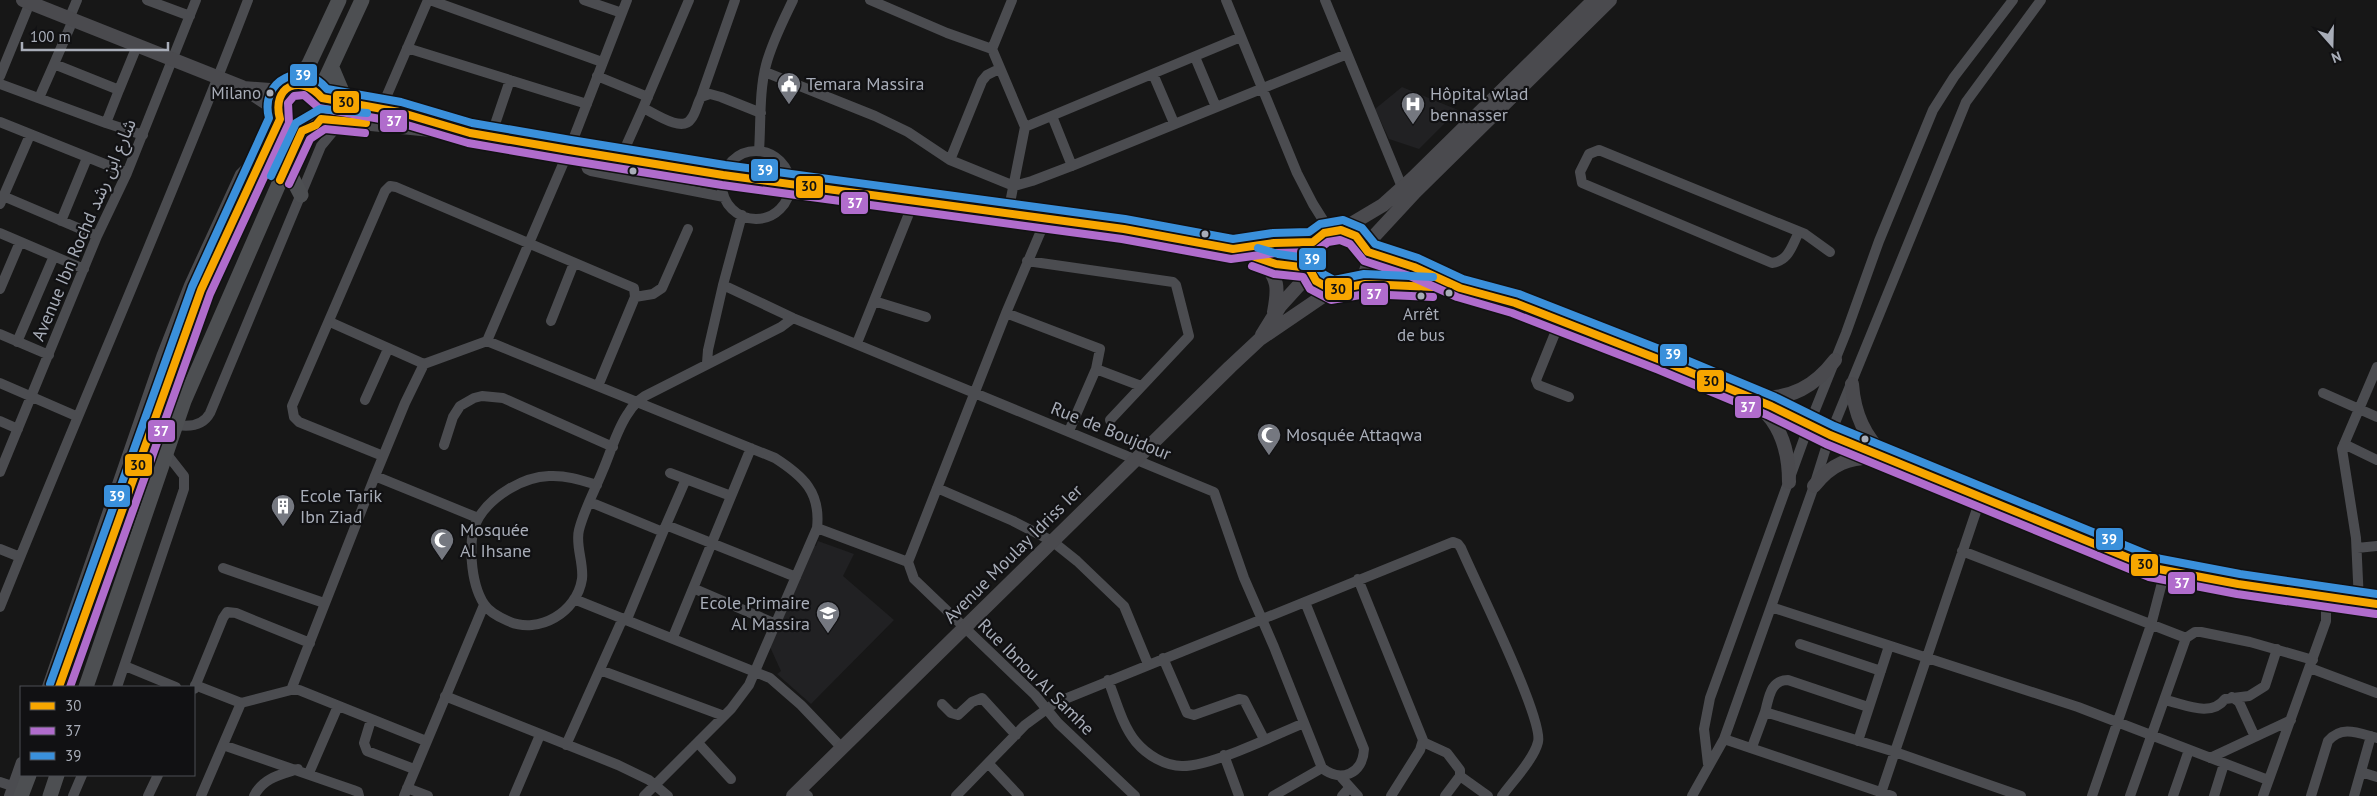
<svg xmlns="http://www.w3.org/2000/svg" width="2377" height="796" font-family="'PT Sans','Noto Sans Arabic',sans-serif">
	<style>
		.built { fill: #212123 }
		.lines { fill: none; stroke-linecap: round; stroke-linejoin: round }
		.street { stroke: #4b4c50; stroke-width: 10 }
		.secondary { stroke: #4a4a4e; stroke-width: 14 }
		.primary { stroke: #4d4f52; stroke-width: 15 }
		.bus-1-casing { stroke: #111113; stroke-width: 11 }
		.bus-2-casing { stroke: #111113; stroke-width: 11 }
		.bus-3-casing { stroke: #111113; stroke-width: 11 }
		.bus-1 { stroke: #f7a600; stroke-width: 8 }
		.bus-2 { stroke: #b06ccc; stroke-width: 8 }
		.bus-3 { stroke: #3a90db; stroke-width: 8 }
		.bus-dot { fill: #a8adb8; stroke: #111113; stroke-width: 2 }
		.labels { text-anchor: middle; stroke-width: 4.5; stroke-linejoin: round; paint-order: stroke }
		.bus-label { font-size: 17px; fill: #a8adb8; stroke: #111113; text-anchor: end }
		.poi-label { font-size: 18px; fill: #a8adb8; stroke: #111113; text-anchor: start }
		.street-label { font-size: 18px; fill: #a8adb8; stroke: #111113 }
		.line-badge { stroke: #111113; stroke-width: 2 }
		.badge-label { font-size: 14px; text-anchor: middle; font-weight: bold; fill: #fff }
		.pale-badge-label { font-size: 14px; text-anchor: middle; font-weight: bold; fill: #111 }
	</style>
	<rect width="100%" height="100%" fill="#171717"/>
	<path class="built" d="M1402,87L1458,110L1419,149L1389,139L1375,109Z
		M818,541L854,554L843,576L894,620L811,704L777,674L781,671L770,647L812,545L816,546Z"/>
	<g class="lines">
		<path class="street" d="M147,0L190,16
			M430,0L602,62
			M584,0L622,13
			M689,0L643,108C654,113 682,133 691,119C696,113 697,104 701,97L710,94L721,97L761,113
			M870,0L947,33L992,49
			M1226,0L1297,173L1313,204L1330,231
			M1325,0L1402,187
			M69,19L77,0
			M73,20L54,64L119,90L106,123L143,135
			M407,48L587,104
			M1195,57L1216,107
			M765,72L875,116L908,132L950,160L1014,186L1032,181L1074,165L1347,54
			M1153,74L1174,123
			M0,76L31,0
			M597,76L648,97
			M0,84L106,123
			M119,90L137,46
			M701,97L735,0
			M39,98L54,64
			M381,109L428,0
			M1052,116L1072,166
			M0,122L127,173
			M1025,127L1241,37
			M491,136L510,80
			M581,151L587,169L591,171L724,197
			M759,151C761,123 759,92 766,65C772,42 783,21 793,0
			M722 185a34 34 0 1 1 68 0a34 34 0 1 1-68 0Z
			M621,157L643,108
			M950,160L982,81L987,75L999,69
			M3,196L97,236
			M0,204L30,135
			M1008,213L1025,127L992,49L1012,0
			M1046,219L1006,313L908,562L914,579L1035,695L1058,723L1135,796
			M61,221L87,158
			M1799,232C1792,245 1789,261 1772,263L1582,183L1580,172L1589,154L1599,150L1805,234L1830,252
			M0,233L84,269
			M1027,261L1173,282L1176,285L1189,336L1110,420
			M723,285L793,318L1214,492L1244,578L1274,647L1322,768C1341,783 1363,774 1364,749L1305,602
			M0,289L20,242
			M635,297L653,294L662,288L688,229
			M874,301L926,317
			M1006,313L1100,349L1096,369L1069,431
			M551,321L574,263
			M1560,321L1536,380L1538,385L1569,397
			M330,322L424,364L487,341L775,458C803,476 821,492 817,528L749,685L731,709L644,796
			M0,334L49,355
			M487,341L569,150L627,0
			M17,342L54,256
			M857,343L914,201
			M707,363L708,350L723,285L742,215
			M1096,369L1141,386
			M0,383L76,416
			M2323,393L2377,417
			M365,400L388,349
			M0,421L18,429
			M177,425C190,427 203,426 210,413L321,146L335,129L349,121
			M2344,444L2377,460
			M444,445L453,417L460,406L474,398L482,396L503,398L613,447
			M383,456L299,422L294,417L292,406L385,191L390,186L396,187L634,288L635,297L598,386
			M0,472L97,236L127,173L196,0
			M670,473L731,496
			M375,476L478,518
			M597,485C581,480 566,475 549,476C523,477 493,495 479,517C466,537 471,584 484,604C489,612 501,618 508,621C539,635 577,612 582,579C584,563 575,545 579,530C584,510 595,490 603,470C611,452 617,428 629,412C633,405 639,400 645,396L781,327L793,318
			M937,488L1013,521L1052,541L1077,561L1124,606L1148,664
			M590,502L663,532L666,525L796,577
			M666,525L686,479
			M817,528L908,562
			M2357,548L2377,546
			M0,549L20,557
			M1962,551L2186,638
			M223,568L324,603
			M1358,579L1423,740L1420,750L1391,796
			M695,589L776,624
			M574,599L770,678L801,705L842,748
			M2359,602L2356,538L2342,449L2377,367
			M0,607C81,404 170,204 248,0
			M1771,607L2078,707L2268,780
			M627,619L663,532
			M673,637L751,448
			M1800,644L1881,671
			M1163,658L1187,713L1194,715L1239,699L1244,700L1264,739
			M125,666L176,687
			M2310,668L2377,693
			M600,670L724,716
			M1108,680C1116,700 1122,725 1136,742C1147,755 1165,766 1182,766C1210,767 1275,735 1304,723
			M195,685L241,703L201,796
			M47,687L162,354L189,285L240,174L249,165L259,162
			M117,687L184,489V476L166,453
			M194,689L223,618L227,612L236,613L310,643
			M291,690L375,476L405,403L424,364
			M445,696L618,765L649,780L668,796
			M2232,697L2239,702L2255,737
			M2165,700C2184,704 2211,718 2225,699L2249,696L2265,686L2277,649
			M241,703L291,690H299L426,741
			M942,704L951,713L958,715L972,702L982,698L1016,735
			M1765,712C1769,698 1770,680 1788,680L1868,707
			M371,720L364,743L367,751L414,769
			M1724,739L1892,796
			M1858,741L1889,646
			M1423,742L1447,753L1460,770V776L1445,796
			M698,743L731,779
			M223,745L353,790L358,792L359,796
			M566,745L623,618
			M1752,747L1765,712L1895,752L2021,796
			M1224,755L1239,796
			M2210,758L2291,720
			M989,764L1019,796
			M1708,764L1704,729L1710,698L1809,425L1846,333L1879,241L1933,110L1954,77L2013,0
			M2361,772L2377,777
			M309,773L338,706
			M1460,776L1488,796
			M1341,777L1358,796
			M0,782L12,786
			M407,788L428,796
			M800,789L808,796
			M9,796L21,762
			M73,796L82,775
			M148,796L158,775
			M254,796C263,778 279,775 298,769
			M404,796L484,605
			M514,796L540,735
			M956,796L1025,725L1055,703L1453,542L1458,544L1461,548C1474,579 1544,719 1538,742C1534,759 1512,782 1502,796
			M1273,796L1322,768
			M1342,796L1349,788
			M1692,796L1724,739L1814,486L1830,435L1966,102L2041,0
			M1880,796L1981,497
			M2092,796L2151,625L2165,571
			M2130,796L2186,638L2195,632H2201L2250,642L2313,660
			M2173,796L2189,750
			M2214,796L2224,764
			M2263,796L2326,621V597
			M2311,796L2328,741C2342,725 2358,733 2377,738
			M2354,796L2371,736"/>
		<path class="secondary" d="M23,0L242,87L277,110
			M243,88L283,91
			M322,98L399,112L451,127
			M321,119L491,136L723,175L1124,229L1233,249L1276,264L1309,268
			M1308 260a30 30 0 1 1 60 0a30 30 0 1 1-60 0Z
			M1341,230L1383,205L1413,178L1594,0
			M1365,246L1415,192L1610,0
			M1235,249L1274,243L1313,242
			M1368,252L1414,267L1455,285
			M1262,259C1278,280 1279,286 1274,312
			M1356,285L1460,288L1515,303L1663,361L1771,406L1830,435L2153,568L2238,584L2377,604
			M1262,335L1280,306L1310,273
			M1852,384C1854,412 1863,436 1885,455
			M1757,397C1791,400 1815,386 1835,360
			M1755,403C1781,422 1789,452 1789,482
			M1814,486C1831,464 1850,456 1878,458
			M793,796L1230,367L1260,339L1332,290"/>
		<path class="primary" d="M332,68L346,101
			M276 108a24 24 0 1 1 48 0a24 24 0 1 1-48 0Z
			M295,85L309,64L339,0
			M319,93L362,0
			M286,166L301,195
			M59,687L201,290L280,119
			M86,687L184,401L302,131
			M21,796L29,775
			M50,796L57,775"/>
		<g class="bus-1-casing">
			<path id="bus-1" d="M280,180L302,131L316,125L321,119L366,123
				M1255,257L1276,264L1309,268L1316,281L1332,290L1365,284L1433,287
				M59,687L201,290L280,119C271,86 301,73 322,98L399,112L470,133L569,150L723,175L1124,229L1233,249L1274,243L1313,242L1324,233L1341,230L1356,236L1368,252L1414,267L1460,288L1515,303L1663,361L1771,406L1830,435L2153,568L2238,584L2377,604"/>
		</g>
		<g class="bus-2-casing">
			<path id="bus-2" d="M289,184L310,139L325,129L365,133
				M1252,266L1274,274L1303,277L1310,289L1331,300L1366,294L1433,297
				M70,687L210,294L289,123L288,103L294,96L304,95L319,108L397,122L468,143L567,160L722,185L1122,239L1231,259L1275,253L1315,252L1328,242L1340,240L1350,244L1364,261L1410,276L1457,297L1512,313L1659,370L1767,415L1826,444L2149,577L2237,594L2376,614"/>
		</g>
		<g class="bus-3-casing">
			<path id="bus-3" d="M271,176L296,123L320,109L367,113
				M1258,248L1278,254L1313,259L1323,274L1334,280L1364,274L1433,277
				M50,684L192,287L269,118C259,80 303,59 327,89L401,102L472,123L571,140L725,165L1125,219L1233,239L1273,233L1309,232L1320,224L1343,220L1362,228L1375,244L1418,258L1463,279L1519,294L1667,352L1775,397L1834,426L2156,558L2240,574L2377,594"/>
		</g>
		<use href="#bus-1" class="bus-1"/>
		<use href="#bus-2" class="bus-2"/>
		<use href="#bus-3" class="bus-3"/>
	</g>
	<defs>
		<g id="civic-pin" transform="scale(1.25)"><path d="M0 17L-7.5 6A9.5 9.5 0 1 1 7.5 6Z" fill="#757880" stroke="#111113"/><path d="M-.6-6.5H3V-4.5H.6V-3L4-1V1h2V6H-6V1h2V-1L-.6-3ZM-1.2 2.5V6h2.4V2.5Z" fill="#fff"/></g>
		<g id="hospital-pin" transform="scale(1.25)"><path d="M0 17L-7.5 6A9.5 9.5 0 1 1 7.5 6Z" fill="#757880" stroke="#111113"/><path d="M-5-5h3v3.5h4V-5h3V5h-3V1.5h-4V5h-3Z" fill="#fff"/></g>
		<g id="mosque-pin" transform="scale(1.25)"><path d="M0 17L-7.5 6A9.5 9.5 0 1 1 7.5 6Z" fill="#757880" stroke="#111113"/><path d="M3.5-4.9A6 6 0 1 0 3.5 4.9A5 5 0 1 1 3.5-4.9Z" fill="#fff"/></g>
		<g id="building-pin" transform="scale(1.25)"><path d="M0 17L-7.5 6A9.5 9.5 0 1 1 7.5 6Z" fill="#757880" stroke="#111113"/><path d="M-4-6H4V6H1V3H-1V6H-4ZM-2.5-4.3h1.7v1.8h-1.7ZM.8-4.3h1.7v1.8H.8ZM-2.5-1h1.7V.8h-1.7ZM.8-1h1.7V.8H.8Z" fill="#fff"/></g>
		<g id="school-pin" transform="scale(1.25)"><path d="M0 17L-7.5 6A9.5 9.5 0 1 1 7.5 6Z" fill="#757880" stroke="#111113"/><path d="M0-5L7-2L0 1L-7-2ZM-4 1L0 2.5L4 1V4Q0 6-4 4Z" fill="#fff"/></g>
	</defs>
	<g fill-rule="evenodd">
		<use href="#civic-pin" x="789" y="84"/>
		<use href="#hospital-pin" x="1413" y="104"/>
		<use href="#mosque-pin" x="1269" y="435"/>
		<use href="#building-pin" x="283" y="506"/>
		<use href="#mosque-pin" x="442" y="540"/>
		<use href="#school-pin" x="828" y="613"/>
	</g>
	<g class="bus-dot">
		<circle cx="270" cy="93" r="4.5"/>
		<circle cx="633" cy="171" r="4.5"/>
		<circle cx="1205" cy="234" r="4.5"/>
		<circle cx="1449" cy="293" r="4.5"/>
		<circle cx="1421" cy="296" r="4.5"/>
		<circle cx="1865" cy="439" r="4.5"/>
	</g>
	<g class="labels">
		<g class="bus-label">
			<text x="261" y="99">Milano</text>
			<text x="1421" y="320" text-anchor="middle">Arrêt<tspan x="1421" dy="21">de bus</tspan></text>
		</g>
		<g class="poi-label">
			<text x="806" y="90">Temara Massira</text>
			<text x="1430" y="100">Hôpital wlad<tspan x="1430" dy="21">bennasser</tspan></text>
			<text x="1286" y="441">Mosquée Attaqwa</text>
			<text x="300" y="502">Ecole Tarik<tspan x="300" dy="21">Ibn Ziad</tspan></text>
			<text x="460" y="536">Mosquée<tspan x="460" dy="21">Al Ihsane</tspan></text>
			<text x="810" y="609" text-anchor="end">Ecole Primaire<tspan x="810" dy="21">Al Massira</tspan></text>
		</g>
		<g class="street-label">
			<text transform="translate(84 230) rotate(-67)" y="6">Avenue Ibn Rochd شارع ابن رشد</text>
			<text transform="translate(1111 431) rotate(22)" y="6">Rue de Boujdour</text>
			<text transform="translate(1013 554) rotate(-45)" y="6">Avenue Moulay Idriss Ier</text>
			<text transform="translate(1036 677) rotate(45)" y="6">Rue Ibnou Al Samhe</text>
		</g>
	</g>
	<g class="line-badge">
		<rect x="289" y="63" width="29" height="24" rx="5" fill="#3a90db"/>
		<rect x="332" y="90" width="28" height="24" rx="5" fill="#f7a600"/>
		<rect x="379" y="109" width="29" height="24" rx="5" fill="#b06ccc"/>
		<rect x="750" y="158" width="29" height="24" rx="5" fill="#3a90db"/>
		<rect x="795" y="175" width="29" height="24" rx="5" fill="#f7a600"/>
		<rect x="840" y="191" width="29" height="24" rx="5" fill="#b06ccc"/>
		<rect x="1298" y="247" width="29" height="24" rx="5" fill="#3a90db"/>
		<rect x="1324" y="277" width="29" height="24" rx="5" fill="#f7a600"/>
		<rect x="1360" y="282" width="29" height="24" rx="5" fill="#b06ccc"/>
		<rect x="1659" y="343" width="29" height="24" rx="5" fill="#3a90db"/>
		<rect x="1696" y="369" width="29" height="24" rx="5" fill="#f7a600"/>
		<rect x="1734" y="395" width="28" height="24" rx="5" fill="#b06ccc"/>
		<rect x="147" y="419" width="29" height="24" rx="5" fill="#b06ccc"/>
		<rect x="124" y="453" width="29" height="24" rx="5" fill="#f7a600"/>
		<rect x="103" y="484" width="28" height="24" rx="5" fill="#3a90db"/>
		<rect x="2095" y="527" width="29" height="24" rx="5" fill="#3a90db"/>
		<rect x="2130" y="553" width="29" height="24" rx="5" fill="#f7a600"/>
		<rect x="2167" y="571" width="29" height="24" rx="5" fill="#b06ccc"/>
	</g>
	<g class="badge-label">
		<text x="303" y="80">39</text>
		<text x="394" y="126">37</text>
		<text x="765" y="175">39</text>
		<text x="855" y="208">37</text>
		<text x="1312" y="264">39</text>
		<text x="1374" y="299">37</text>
		<text x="1673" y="359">39</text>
		<text x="1748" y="412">37</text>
		<text x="161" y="436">37</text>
		<text x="117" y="501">39</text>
		<text x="2109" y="544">39</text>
		<text x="2182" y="588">37</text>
	</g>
	<g class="pale-badge-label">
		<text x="346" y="107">30</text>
		<text x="809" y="191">30</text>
		<text x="1338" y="294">30</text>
		<text x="1711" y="386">30</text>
		<text x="138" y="470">30</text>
		<text x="2145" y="569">30</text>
	</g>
	<rect x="20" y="686" width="175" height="90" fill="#111113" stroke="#4d4f55"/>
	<rect x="30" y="702" width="25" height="8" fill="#f7a600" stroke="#4d4f55"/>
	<text x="65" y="711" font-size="15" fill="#a8adb8">30</text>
	<rect x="30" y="727" width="25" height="8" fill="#b06ccc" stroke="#4d4f55"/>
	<text x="65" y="736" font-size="15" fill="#a8adb8">37</text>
	<rect x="30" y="752" width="25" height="8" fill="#3a90db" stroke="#4d4f55"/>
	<text x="65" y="761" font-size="15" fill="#a8adb8">39</text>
	<g transform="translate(2332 45) rotate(160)" stroke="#111113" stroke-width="4" paint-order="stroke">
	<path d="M0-4L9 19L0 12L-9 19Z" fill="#a8adb8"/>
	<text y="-8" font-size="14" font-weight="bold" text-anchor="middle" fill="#a8adb8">N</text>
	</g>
	<path d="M22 42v8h146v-8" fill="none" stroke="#a8adb8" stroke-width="2.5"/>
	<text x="30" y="42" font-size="15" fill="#a8adb8" stroke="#111113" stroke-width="4" paint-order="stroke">100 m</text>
</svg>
